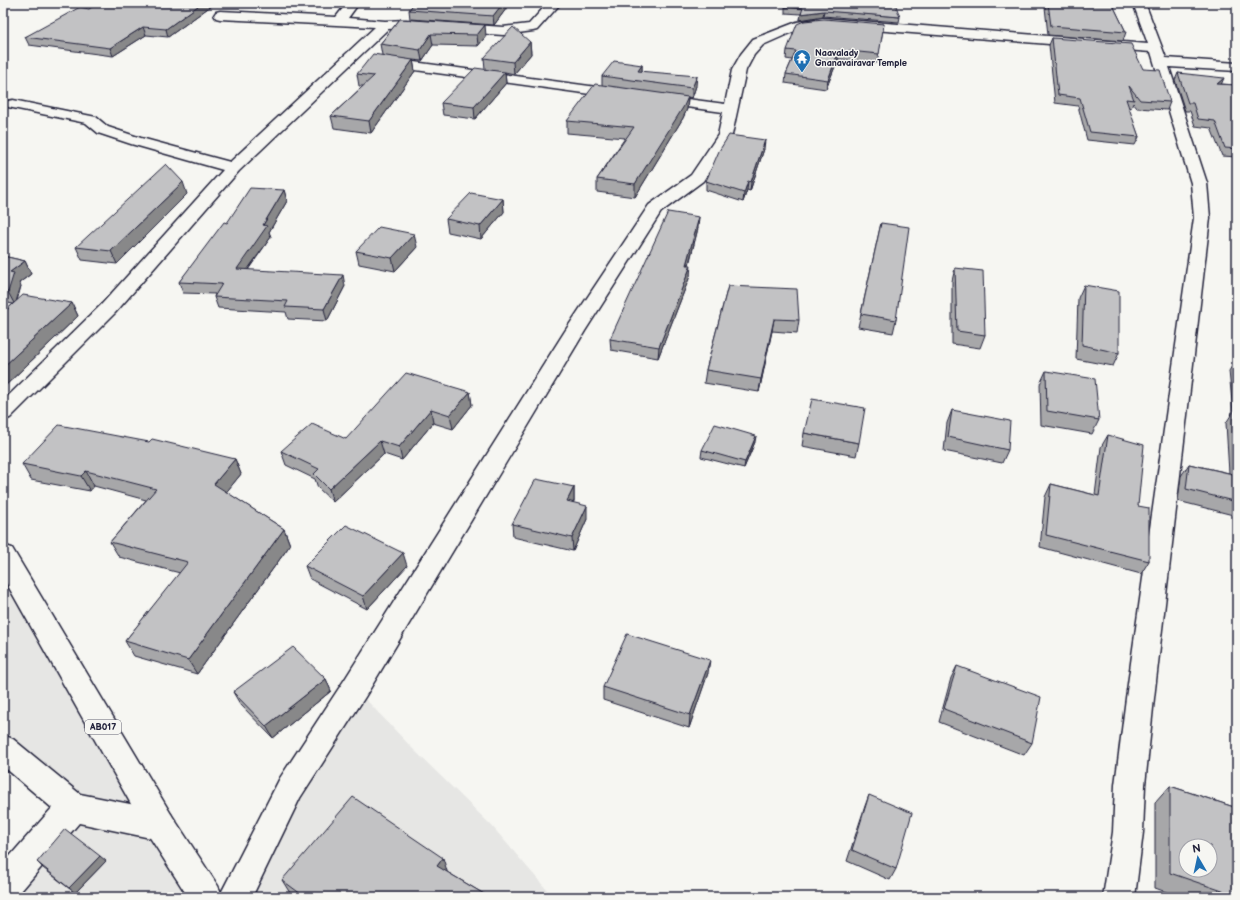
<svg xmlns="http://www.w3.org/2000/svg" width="1240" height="900" font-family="'Balsamiq Sans',sans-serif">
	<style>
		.built { fill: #e6e6e4 }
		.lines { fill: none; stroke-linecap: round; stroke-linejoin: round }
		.minor-casing { stroke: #22223b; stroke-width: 3 }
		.primary-casing { stroke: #22223b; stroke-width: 3 }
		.minor { fill: #f6f6f2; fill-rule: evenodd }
		.primary { fill: #f6f6f2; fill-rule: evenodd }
		.wall { fill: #a7a7a9; stroke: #22223b }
		.shaded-wall { fill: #888889; stroke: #22223b }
		.building { fill: #c2c2c4; stroke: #22223b; fill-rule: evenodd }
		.labels { text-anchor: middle; stroke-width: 3; stroke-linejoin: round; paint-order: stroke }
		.far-poi-label { font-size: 9px; font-weight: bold; fill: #22223b; stroke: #f6f6f2; text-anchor: start }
		.shield { fill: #f6f6f2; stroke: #626272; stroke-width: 1 }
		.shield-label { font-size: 9px; font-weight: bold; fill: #22223b }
	</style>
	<rect width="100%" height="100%" fill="#f6f6f2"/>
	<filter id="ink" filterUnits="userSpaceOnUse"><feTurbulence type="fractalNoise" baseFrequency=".025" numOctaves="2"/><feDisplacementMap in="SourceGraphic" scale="8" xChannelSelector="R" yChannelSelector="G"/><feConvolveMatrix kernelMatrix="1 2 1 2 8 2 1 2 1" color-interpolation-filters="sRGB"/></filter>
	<g filter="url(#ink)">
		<path class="built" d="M3,555L207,897H31L13,878L73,807L3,748Z
			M355,688L413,749L491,825L553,897H235Z"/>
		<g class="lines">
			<g class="minor-casing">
				<path id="minor" d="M347,3H359L348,18L385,21L406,20L503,27L529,24L548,3H561L537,30L533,31L503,35L406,28L388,29L239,171L115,313L10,418L3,420V401L101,305L223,170L131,144L98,133L86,123L8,107L6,104L8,101L13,100L96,117L108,127L141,138L230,162L375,27L220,19L216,18L214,15L216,12L220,11L336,17Z
					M1133,3H1145L1166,58L1237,63V71L1169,67L1207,183L1210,218L1154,698L1145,785L1143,832L1135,897H1103L1113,832L1115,785L1126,698L1194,218L1191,183L1154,62L1151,52L823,26L803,28L790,33L763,45L754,55L746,70L732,135L703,181L661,212L585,331L365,697L300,798L252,897H219L280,778L345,679L565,331L649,205L691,175L718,135L723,112L657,103L652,102L650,99L652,96L657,95L725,104L732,70L741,54L753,39L797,22L823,18L1148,44Z
					M384,58L619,90L624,91L626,94L624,97L619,98L379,65L377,62L379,59Z
					M3,735L13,739L80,794L160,810L171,814L175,825L171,836L160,840L79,823L16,897H3V864L52,808L3,766Z"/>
			</g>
			<g class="primary-casing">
				<path id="primary" d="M3,545L12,548L171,814L218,886L223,897H188L149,836L3,577Z"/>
			</g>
			<use href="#minor" class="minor"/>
			<use href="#primary" class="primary"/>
		</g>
		<path class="wall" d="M98,3H215L168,37L146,35L113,56L29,45L25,37L89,9Z
			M414,3H505L506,9L494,25L410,19L409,10Z
			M1046,3H1112L1126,32L1123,41L1048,35L1045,7Z
			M785,7L900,17L899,22L823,16L800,20L801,14L785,13Z
			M400,19L486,36L478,46L433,45L422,61L413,60L415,71L371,133L334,128L331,116L363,86H359L357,74L382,55L380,44Z
			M884,24L877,63L838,59L826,89L785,83L786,74L792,60L786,59L787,50Z
			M1052,38L1143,69L1170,102L1167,110L1137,108L1133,103L1131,108L1128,107L1139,137L1135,145L1087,140L1078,106L1055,103L1049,45Z
			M530,42L531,54L514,74L505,72L506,83L475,119L443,115L441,103L485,69L484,58Z
			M642,65V71L696,86L692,98L688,97L687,109L683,118L635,197L597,192V179L625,138L567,133V121L602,85V76Z
			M1178,73L1221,84L1237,85V157L1222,156L1211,128L1195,126L1190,111H1185L1175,80Z
			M764,149L750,191L747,190L743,202L706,190V181Z
			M284,190L287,201L269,232L271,237L248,270L345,286L327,321L288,319L286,312L218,308L214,297L215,294L183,293L179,282L227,223Z
			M187,194L117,264L82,260L76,247Z
			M503,199L504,212L481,239L448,232L446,219Z
			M881,223L896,320L893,333L858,327Z
			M698,228L689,265L690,276L658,358L611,350L610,339Z
			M417,247L395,271L359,264L356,251Z
			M3,256L25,261L31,274L19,283L21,286L17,301L72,303L78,316L3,388V313L13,304L3,302Z
			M955,268L985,335L980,348L952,344V281Z
			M1084,285L1119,353L1113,366L1076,359L1078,298Z
			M728,286L799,320L797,333L772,331L759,392L704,383L706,370Z
			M1236,359H1237V516L1178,501L1181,476L1189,464L1229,473L1226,423L1233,412L1229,371Z
			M1046,371L1099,420L1092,434L1041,425L1040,384Z
			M470,392L472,405L453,429L433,423L402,460L384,454L333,502L318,488L315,479L286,465L281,451L346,439Z
			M952,410L1008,450L1002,463L944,451L947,423Z
			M804,433L859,443L856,456L802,446Z
			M1108,435L1138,506L1149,561L1141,574L1040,547L1045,497L1051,484L1095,495L1101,447Z
			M755,442L744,468L701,457L702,450Z
			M235,459L241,474L226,492L284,529L290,545L197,674L134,656L125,641L180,573L119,557L110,542L146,500L94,486L90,491L31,480L22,464Z
			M574,487V501L573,503L587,519L573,551L513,537L512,524Z
			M305,566H407L367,609L310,579Z
			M1237,634V640L1235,637Z
			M957,666L1032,743L1024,755L939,722L951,678Z
			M708,673L689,728L603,700V687Z
			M326,679L331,691L273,738L240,704L233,692Z
			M1170,786L1237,808V897H1180L1155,888V803Z
			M869,795L896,869L890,880L847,861L865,806Z
			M106,861L75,893L43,868L37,862Z
			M447,871V872L489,897H296L290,893L282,880Z"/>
		<path class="shaded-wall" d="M202,3H215L168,37L166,29Z
			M503,3H505L506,9L494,25L493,16Z
			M824,11L823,16L800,20L801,14Z
			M485,25L486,36L478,46L477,35Z
			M143,27L146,35L113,56L110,48Z
			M431,34L433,45L422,61L420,50Z
			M530,42L531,54L514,74L513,62Z
			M839,50L838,59L826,89L828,80Z
			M413,60L415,71L371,133L369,121Z
			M642,65V74L638,71Z
			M505,72L506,83L475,119L474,107Z
			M697,76L696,86L692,98V88Z
			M1224,78L1221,85L1217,84Z
			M688,97L687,109L683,118L635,197V184Z
			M765,140L764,149L750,191L751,182Z
			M748,181L747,190L743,202L744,193Z
			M183,182L187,194L117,264L111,251Z
			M284,190L287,201L269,232L271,237L240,280L237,269Z
			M503,199L504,212L481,239L480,226Z
			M699,217L698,228L686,275V265Z
			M414,234L417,247L395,271L392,258Z
			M25,261L31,274L19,283L21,286L15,305L8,292L10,272Z
			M691,265L690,276L658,358L659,347Z
			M343,275L345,286L327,321L324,309Z
			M72,303L78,316L3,388V367Z
			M774,319L772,331L759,392L761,379Z
			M470,392L472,405L453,429L450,415Z
			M431,409L433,423L402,460L399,447Z
			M756,436L755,442L744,468L745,462Z
			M380,441L384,454L333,502L329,489Z
			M235,459L241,474L220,500L214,484Z
			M86,471L94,486L90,491L81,476Z
			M574,487V501L567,515V501Z
			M587,506V519L573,551L572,538Z
			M284,529L290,545L197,674L188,660Z
			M403,553L407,566L367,609L363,596Z
			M710,660L708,673L689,728L690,715Z
			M326,679L331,691L273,738L266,726Z
			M100,856L106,861L75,893L69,888Z
			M443,858L447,871L441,879L437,866Z"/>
		<path class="building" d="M98,3H202L166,29L143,27L110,48L25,37L80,7L89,9Z
			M414,3H503L493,16L409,10Z
			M787,3H895L900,17L824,11L801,14L803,8L785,7Z
			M1048,3H1112L1126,32L1051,26Z
			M400,19L485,25L477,35L431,34L420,50L380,44Z
			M824,19L884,24L879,54L839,50L828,80L786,74L796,51L787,50L797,24L804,21Z
			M513,27L530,42L513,62L484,58Z
			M1052,38L1131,44L1143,69L1160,70L1170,102L1140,100L1129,86L1134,100L1126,99L1139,137L1090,132L1080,98L1058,95Z
			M373,54L413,60L369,121L331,116L374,76L357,74Z
			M614,61L642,65L638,71L697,76L692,88L602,76Z
			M475,68L505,72L474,107L441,103Z
			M1178,73L1224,78L1217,84L1237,85V149L1225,148L1215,121L1198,119L1193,103H1188Z
			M595,84L688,97L684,106L635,184L597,179L634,127L567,121Z
			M729,135L765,140L751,182L748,181L744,193L706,181L719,151Z
			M166,164L183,182L111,251L76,247Z
			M250,188L284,190L263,225L267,226L237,269L343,275L324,309L285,307L288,301L214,297L222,284L179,282L224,222L227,223Z
			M471,193L503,199L480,226L446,219Z
			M668,212L699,217L686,265H691L659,347L610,339Z
			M881,223L909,227L896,320L861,314Z
			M379,227L414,234L392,258L356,251Z
			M3,256L25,261L10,272L14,273L8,292L3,290Z
			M955,268L983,271L985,335L957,331Z
			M1084,285L1119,291V353L1082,345Z
			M728,286L797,289L799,320L774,319L761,379L706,370Z
			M23,295L72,303L3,367V313Z
			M1046,371L1095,379L1099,420L1047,411Z
			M406,373L470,392L450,415L431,409L399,447L380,441L329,489L314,474L319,469L281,451L312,424L346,439Z
			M812,399L865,408L859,443L804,433Z
			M952,410L1010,421L1008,450L948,437Z
			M1234,411L1237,412V468Z
			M715,424L756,436L745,462L702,450Z
			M59,425L149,442L152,439L235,459L214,484L284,529L188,660L125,641L188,562L110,542L156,489L86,471L81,476L22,464Z
			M1108,435L1144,445L1138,506L1149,508V561L1046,535L1051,484L1099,496Z
			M1189,464L1237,475V502L1186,489Z
			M536,479L574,487L567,501L587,506L572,538L512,524Z
			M346,525L403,553L363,596L305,566Z
			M627,634L710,660L690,715L603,687Z
			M293,647L326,679L266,726L233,692Z
			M957,666L1041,697L1032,743L944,709Z
			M1170,786L1237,808V896L1170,873ZM1186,846H1210V870H1186Z
			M869,795L912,813L896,869L852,850Z
			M353,797L443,858L437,866L489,897H305L282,880Z
			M65,829L100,856L69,888L37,862Z
			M865,894L871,897H864Z"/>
	</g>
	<defs>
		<g id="temple-pin" transform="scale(0.9)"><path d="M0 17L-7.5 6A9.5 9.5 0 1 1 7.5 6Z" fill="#1f6fb2" stroke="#f6f6f2"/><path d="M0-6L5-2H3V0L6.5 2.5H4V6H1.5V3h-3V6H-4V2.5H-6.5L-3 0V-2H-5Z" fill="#fff"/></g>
	</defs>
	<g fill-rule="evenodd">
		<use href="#temple-pin" x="802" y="58"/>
	</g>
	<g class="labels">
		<g class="far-poi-label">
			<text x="815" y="56">Naavalady<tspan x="815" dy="10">Gnanavairavar Temple</tspan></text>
		</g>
		<rect class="shield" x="85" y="720" width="36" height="14" rx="3"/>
		<g class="shield-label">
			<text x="103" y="730">AB017</text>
		</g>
	</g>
	<rect width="1240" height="900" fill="none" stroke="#f6f6f2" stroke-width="16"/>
	<rect x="8" y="8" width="1224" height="884" fill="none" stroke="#22223b" stroke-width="1.5" filter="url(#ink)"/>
	<g transform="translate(1198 858) rotate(351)"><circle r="19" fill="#f6f6f2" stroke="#a1a1a9"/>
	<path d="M0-3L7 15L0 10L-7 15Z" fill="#1f6fb2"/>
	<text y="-6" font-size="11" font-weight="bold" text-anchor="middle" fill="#22223b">N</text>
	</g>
</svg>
